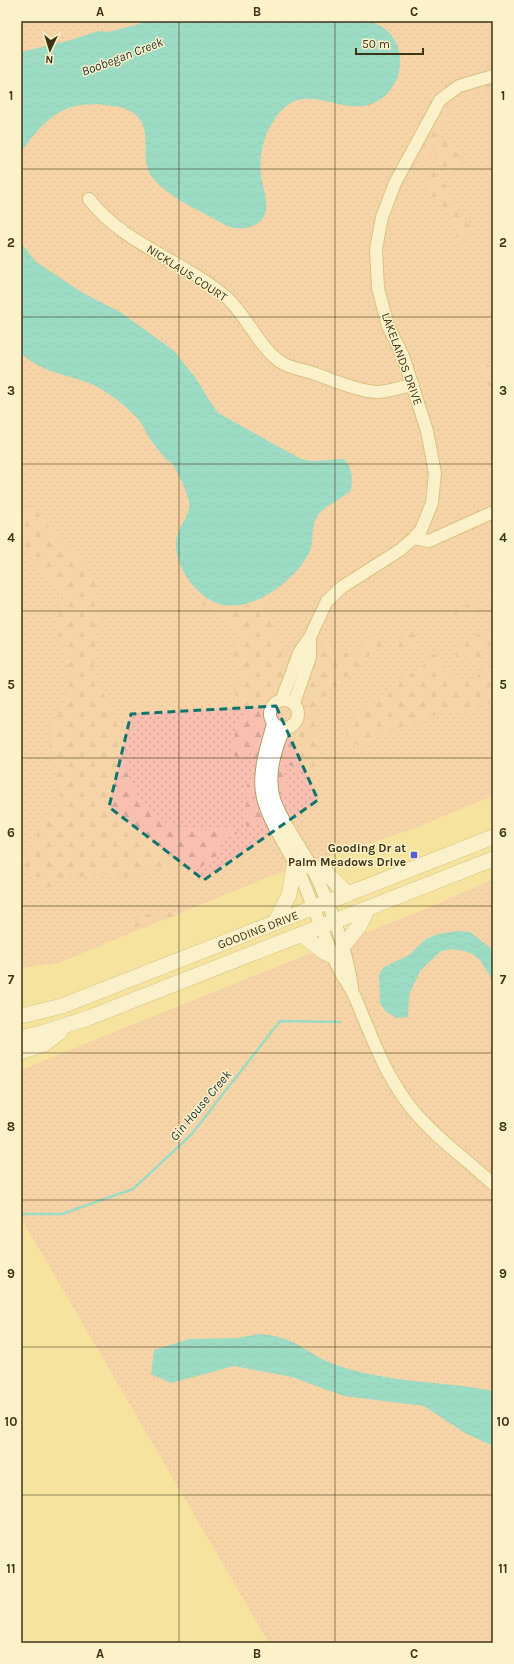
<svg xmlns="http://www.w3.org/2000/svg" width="514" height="1664" font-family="Karla,sans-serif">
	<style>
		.grass { fill: url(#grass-dots) }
		.forest { fill: url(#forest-firs) }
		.water { fill: url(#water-waves) }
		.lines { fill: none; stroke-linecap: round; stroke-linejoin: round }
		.stream { stroke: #30d0f1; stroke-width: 2.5 }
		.minor-casing { stroke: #af9e5a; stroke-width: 14 }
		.major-casing { stroke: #af9e5a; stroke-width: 16 }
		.minor { stroke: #fff; stroke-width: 12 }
		.major { stroke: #fff; stroke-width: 15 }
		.marked { fill: none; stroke: #0f766e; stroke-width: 3; stroke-dasharray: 8 5; stroke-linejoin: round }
		.grid { fill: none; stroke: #3b3418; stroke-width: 1; stroke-opacity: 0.55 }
		.poi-dot { fill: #5960d7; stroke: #fcf2c9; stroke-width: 1.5 }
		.labels { text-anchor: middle; stroke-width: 3; stroke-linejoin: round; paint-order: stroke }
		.street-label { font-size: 12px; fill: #3b3418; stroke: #fcf2c9 }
		.poi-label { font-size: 12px; font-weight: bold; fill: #3b3418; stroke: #fcf2c9; text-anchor: end }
		.water-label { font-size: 13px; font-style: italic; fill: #1b333a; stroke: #fcf2c9 }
		.neatline { fill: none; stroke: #3b3418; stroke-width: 1.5 }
		.grid-label { font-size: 13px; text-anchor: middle; font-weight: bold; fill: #3b3418 }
	</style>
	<defs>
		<pattern id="grass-dots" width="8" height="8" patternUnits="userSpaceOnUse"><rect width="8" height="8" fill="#f9c0b1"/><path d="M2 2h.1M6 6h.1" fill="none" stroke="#d6a698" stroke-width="1.8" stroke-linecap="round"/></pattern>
		<pattern id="forest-firs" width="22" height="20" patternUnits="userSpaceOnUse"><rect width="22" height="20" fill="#f9c0b1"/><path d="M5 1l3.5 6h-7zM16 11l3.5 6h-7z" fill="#d6a698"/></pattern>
		<pattern id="water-waves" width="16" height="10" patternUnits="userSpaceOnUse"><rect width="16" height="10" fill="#30d0f1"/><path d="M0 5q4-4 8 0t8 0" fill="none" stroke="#2cb3ce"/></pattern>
	</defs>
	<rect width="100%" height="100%" fill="#f6e49e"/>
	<path class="grass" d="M21,21H493V796L410,830L273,875L58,963L21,968Z
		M493,879V1643H269L21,1218V1070L255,975L428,908Z"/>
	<path class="forest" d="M493,84V88C485,91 474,93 466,98C444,113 436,139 426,163L420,159L414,161C422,145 443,105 457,95C468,88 480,86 493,84Z
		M440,142C451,141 460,153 460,164L455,173L450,174L441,167L435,153Z
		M429,167L442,180L447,187L452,203L469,225L471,231L470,237L461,248C457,242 457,232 454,225C444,199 419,203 429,167Z
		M476,359L493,367V396Z
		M31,504L52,530L78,555L93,577L97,591L99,619L93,668L97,680L121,729L123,752L127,770L137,796L146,810L169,825L179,828L205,830L227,828L242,832C227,836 221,840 218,855L198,869L188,868L168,871L153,869L127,878L104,873L80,877H58L55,881L57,888L53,889L42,886L33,878L30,870L21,863V859L34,841L42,822L55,809L60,798L59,783L50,753L51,737L53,722L68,693L70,683L68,661L56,631V623L63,597L59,589L45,577L26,551V545L21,534V513Z
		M493,589V595C473,600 480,609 470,619L453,614Z
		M199,595C227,615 240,609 269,597C261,616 271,621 278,637C280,644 283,652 284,659C286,670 281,682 278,693C264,702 261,711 265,728L259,794L245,798L247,784L255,776V752L252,749C246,751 242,756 236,757L233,755C232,750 235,731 237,726C239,721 243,717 245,712L235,693L241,674L234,658V650L241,634L211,609L202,605Z
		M414,630L418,639L413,649H404L393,645Z
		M484,631H489L493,633V643L491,646L487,645L482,648L480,661L466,658L457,660C452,641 473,639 484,631Z
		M377,635L382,639L383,644C379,650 376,650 371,654C360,662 345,688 330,687L320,703L317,714L319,756L316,766L311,774H303L288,764L284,767L287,793L278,794L277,761L287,734L295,731L301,725L303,716L307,711L309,705L306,693L307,686L315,670L316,658L321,651L322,643L350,654Z
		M430,653L439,657C444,670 459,684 474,680L482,671L493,664V703L481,705L467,714L442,712L429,716L418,723L383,733L364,747L349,742L346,732L350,724L365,708L393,689L399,680L419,670L427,661Z
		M260,800L267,821L247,827C243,819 248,811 246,802Z
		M195,901L198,902C191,909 177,916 167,919C154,922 144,920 132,930C131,910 157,915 168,913C178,911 186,906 195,901Z"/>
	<path class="water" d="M143,21H368C408,30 411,83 376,102C346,118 310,83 284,108C267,124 258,151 261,175C262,186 270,205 264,216C257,229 241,230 229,227C205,213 175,201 156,182C137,162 152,141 141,121C135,111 123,107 112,106C66,98 46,117 21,152V52L71,40L98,31L108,32L139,24Z
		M21,243L36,262L83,293L120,312L173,350L195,377L211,403L218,413L301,459L312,461L344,459C352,467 353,478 351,490C342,499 326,505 318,515C310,527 315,541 309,553C293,584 241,622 207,598C191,587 178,568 176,548C174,533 185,523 189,509C192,501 178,472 173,465C171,462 168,461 166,459C161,454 157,448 152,442C147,435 144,426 138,419C126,406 106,390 89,383C66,374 40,372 21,353Z
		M457,931L470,932L493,950V981L480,960L474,955L465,951L452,949L441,951L420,971L416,980L409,995L408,1017L397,1018L392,1015L385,1011L380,1003L379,974L384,967L409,955L426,939L438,934Z
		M259,1334C287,1336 297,1344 320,1358C332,1364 347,1369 360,1372C404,1383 449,1382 493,1391V1446L465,1433L424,1406L344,1396L292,1377L234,1366L171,1383L151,1374L154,1350L189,1339L237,1338Z"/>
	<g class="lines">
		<path class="stream" d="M21,1214H62L133,1189L191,1135L280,1021L340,1022"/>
		<g class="minor-casing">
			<path id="minor" d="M89,199C124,245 183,260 226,297C246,314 262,353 284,364C292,368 303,370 313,373C330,379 360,392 377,392C388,392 401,387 413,385
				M414,538L429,541L491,513
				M282,699L299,653L310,637L327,601L342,587L400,550L414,538L421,530L432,503L435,473L427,431L403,356L388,326L378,288L376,249L382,217L395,183L440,100L459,86L493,76
				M270 714a14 14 0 1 1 28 0a14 14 0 1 1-28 0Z
				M294,703L310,657V637
				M273,724C267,746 257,774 263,798C270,825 289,849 300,874C313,905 324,938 339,969C343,978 350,986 354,995C370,1032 382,1068 406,1101C429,1133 464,1157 493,1184
				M284,728C275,750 267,775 274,799C282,823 299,844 311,866C329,901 346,947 352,987"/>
		</g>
		<g class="major-casing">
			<path id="major" d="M311,867L324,871L348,894
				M275,923L289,895L295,862
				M302,935L324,952L333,956
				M343,946L359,926L368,909
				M21,1016L62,1006L493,837
				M21,1038L48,1031L88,1018L493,859
				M21,1052L44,1044L60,1032"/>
		</g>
		<use href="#minor" class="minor"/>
		<use href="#major" class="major"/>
	</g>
	<path d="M0 0H514V1664H0ZM276,706L318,800L204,880L109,807L131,714Z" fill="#f6e49e" fill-opacity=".55" fill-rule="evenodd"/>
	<path class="marked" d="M276,706L318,800L204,880L109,807L131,714Z"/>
	<path class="grid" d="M179,21V1643M335,21V1643M21,169H493M21,317H493M21,464H493M21,611H493M21,758H493M21,906H493M21,1053H493M21,1200H493M21,1347H493M21,1495H493"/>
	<rect class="poi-dot" x="410" y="851" width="8" height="8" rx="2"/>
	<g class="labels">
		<g class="street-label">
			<text transform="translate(187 273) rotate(33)" y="4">NICKLAUS COURT</text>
			<text transform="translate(402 359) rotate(70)" y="4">LAKELANDS DRIVE</text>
			<text transform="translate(258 930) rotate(-21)" y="4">GOODING DRIVE</text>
		</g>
		<g class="poi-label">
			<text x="406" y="852">Gooding Dr at<tspan x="406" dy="14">Palm Meadows Drive</tspan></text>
		</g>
		<g class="water-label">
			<text transform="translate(122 56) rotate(-21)" y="5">Boobegan Creek</text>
			<text transform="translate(200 1105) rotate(-50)" y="5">Gin House Creek</text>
		</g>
	</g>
	<rect width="514" height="1664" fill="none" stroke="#fcf2c9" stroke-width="44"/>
	<g transform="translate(50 50) rotate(184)" stroke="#fcf2c9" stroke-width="3" paint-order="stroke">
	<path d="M0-3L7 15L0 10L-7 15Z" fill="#3b3418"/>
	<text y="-6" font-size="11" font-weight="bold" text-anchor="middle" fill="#3b3418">N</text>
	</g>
	<path d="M356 48v6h67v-6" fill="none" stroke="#3b3418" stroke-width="2"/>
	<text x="362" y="48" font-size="12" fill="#3b3418" stroke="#fcf2c9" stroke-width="3" paint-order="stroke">50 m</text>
	<rect x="22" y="22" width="470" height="1620" class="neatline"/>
	<g class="grid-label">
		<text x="100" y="16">A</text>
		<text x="257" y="16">B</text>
		<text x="414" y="16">C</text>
		<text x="11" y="100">1</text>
		<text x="503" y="100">1</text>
		<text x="11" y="247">2</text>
		<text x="503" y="247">2</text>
		<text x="11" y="395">3</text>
		<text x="503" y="395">3</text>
		<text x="11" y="542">4</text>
		<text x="503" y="542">4</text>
		<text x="11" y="689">5</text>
		<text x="503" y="689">5</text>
		<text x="11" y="837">6</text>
		<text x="503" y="837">6</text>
		<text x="11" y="984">7</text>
		<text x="503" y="984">7</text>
		<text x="11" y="1131">8</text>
		<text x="503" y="1131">8</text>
		<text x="11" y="1278">9</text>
		<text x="503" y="1278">9</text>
		<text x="11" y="1426">10</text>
		<text x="503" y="1426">10</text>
		<text x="11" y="1573">11</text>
		<text x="503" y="1573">11</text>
		<text x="100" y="1658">A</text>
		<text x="257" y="1658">B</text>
		<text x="414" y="1658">C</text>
	</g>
</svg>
